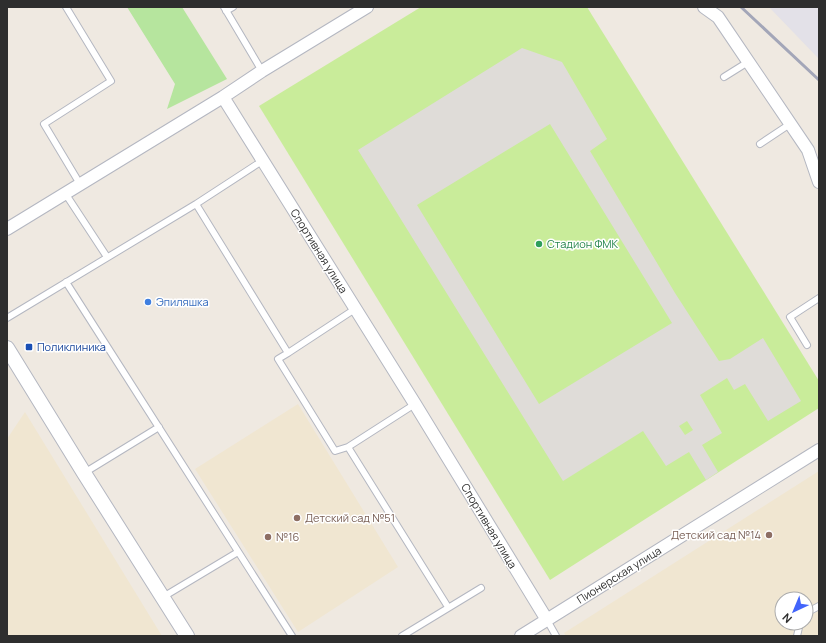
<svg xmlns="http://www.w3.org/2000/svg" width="826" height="643" font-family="Manrope,sans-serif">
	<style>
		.industrial { fill: #e3e1e8 }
		.education { fill: #f0e6d1; fill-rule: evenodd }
		.green { fill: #b6e59e }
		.pitch { fill: #c9ec9a }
		.plaza { fill: #dfdcd8; fill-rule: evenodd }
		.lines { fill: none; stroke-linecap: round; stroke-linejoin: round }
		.service-casing { stroke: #b4b7c1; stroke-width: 8 }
		.minor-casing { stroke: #b4b7c1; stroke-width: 14 }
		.tertiary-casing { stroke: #b4b7c1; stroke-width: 16 }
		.service { stroke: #fff; stroke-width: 6 }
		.minor { stroke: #fff; stroke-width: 12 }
		.tertiary { stroke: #fff; stroke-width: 14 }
		.rail { stroke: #a3a6b8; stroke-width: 3 }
		.leisure-dot { fill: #2e9e5b; stroke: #fff; stroke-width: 1.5 }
		.shop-dot { fill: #3f7fe0; stroke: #fff; stroke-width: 1.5 }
		.transit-dot { fill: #1a4fb4; stroke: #fff; stroke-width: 1.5 }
		.education-dot { fill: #8d6e63; stroke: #fff; stroke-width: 1.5 }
		.labels { text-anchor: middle; stroke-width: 3; stroke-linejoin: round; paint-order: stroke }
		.leisure-label { font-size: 11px; fill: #27864d; stroke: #fff; text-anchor: start }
		.street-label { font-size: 11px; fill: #2e2e2e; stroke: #fff }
		.shop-label { font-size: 11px; fill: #366cbe; stroke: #fff; text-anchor: start }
		.transit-label { font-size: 11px; fill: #164399; stroke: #fff; text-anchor: start }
		.education-label { font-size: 11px; fill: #785e54; stroke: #fff; text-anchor: start }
	</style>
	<rect width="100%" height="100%" fill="#efe9e1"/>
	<path class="industrial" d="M769,7H819V59Z"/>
	<path class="education" d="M298,404L398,567L298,632L195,469Z
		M25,412L162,636H7V439Z
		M819,471V636H566L564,633ZM782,599H806V623H782Z"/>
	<path class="green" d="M127,7H182L227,79L167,109L175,84Z"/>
	<path class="pitch" d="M421,7H587L819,381V408L550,580L259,106Z"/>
	<path class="plaza" d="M522,48L562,62L607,139L590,151L675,293L719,361L730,359L763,338L801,401L768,421L745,384L734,390L727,378L700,395L722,433L702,445L718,472L706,480L689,452L666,466L643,431L563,481L358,150ZM550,124L672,323L539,404L417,205ZM687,421L693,430L685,435L679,426Z"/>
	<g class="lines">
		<g class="service-casing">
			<path id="service" d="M66,7L111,81L44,124L80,184
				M224,7L262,71
				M226,11L233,7
				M724,77L748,62
				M760,144L790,124
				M65,193L107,257
				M196,204L288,353L278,359L335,451L348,447L448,607
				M66,282L292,636
				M7,318L196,204L262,161
				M807,345L790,317L819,298
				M288,353L355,309
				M348,447L415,404
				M84,473L159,427
				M163,597L238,552
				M806,613L819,606
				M547,620L556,636
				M402,636L481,588
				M797,636L800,623"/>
		</g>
		<g class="minor-casing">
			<path id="minor" d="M704,7L718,17L808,150L819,182
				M223,97L262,71L367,7
				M7,229L223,97L415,404L547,620
				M521,636L819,450"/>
		</g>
		<g class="tertiary-casing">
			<path id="tertiary" d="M7,348L84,473L187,636"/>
		</g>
		<use href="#service" class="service"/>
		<use href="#minor" class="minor"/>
		<use href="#tertiary" class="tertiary"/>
		<path class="rail" d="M741,7L819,80"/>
	</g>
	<circle class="leisure-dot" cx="539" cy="244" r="4"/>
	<circle class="shop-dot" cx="148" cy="302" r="4"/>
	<rect class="transit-dot" x="25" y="343" width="8" height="8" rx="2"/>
	<g class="education-dot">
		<circle cx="297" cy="518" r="4"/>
		<circle cx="769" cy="535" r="4"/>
		<circle cx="268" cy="537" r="4"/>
	</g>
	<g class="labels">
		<g class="leisure-label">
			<text x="547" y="248">Стадион ФМК</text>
		</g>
		<g class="street-label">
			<text transform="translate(319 251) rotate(58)" y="4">Спортивная улица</text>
			<text transform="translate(489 526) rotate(59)" y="4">Спортивная улица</text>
			<text transform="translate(619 575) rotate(-32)" y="4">Пионерская улица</text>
		</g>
		<g class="shop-label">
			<text x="156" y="306">Эпиляшка</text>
		</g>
		<g class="transit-label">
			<text x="37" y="351">Поликлиника</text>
		</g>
		<g class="education-label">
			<text x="305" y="522">Детский сад №51</text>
			<text x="761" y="539" text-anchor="end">Детский сад №14</text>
			<text x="276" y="541">№16</text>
		</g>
	</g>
	<rect width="826" height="643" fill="none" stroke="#2e2e2e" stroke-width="16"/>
	<g transform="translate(794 611) rotate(224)"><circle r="19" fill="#ffffff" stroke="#ababab"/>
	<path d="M0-3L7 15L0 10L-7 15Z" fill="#4264fb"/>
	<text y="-6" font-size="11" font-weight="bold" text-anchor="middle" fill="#2e2e2e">N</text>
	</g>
</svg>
